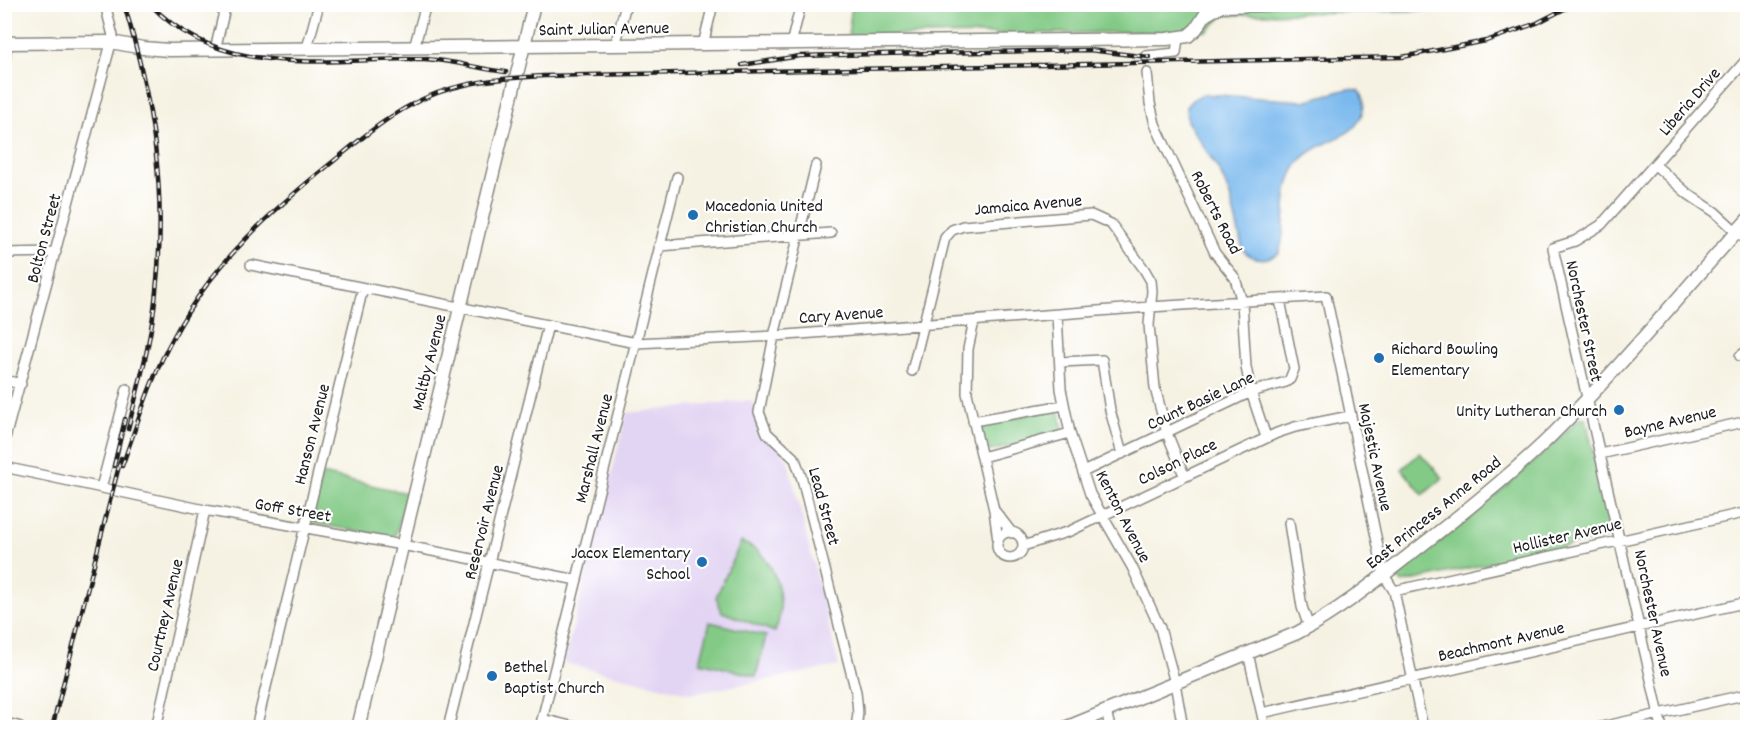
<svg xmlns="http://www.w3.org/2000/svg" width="1752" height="732" font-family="Dekko,sans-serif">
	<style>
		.built { fill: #e2d4f3 }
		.green { fill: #83ca86; stroke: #507351; stroke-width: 1.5 }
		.water { fill: #7ab9ee; stroke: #4b6a85; stroke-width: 1.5 }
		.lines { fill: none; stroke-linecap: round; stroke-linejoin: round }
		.street-casing { stroke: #898780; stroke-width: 12 }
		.secondary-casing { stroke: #898780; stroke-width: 15 }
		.street { stroke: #fff; stroke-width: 9 }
		.secondary { stroke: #fff; stroke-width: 12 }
		.rail-casing { stroke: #1c1c1c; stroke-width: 4.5 }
		.rail { stroke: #fff; stroke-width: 2; stroke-dasharray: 7; stroke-linecap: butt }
		.poi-dot { fill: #1f6fb2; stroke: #fff; stroke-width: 2 }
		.labels { text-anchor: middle; stroke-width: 4.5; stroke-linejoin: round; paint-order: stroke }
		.street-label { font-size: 18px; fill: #1c1c1c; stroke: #fff }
		.poi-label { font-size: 18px; fill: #1c1c1c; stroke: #fff; text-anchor: start }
	</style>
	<rect width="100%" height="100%" fill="#fff"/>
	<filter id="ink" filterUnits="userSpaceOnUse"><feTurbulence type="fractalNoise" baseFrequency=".0167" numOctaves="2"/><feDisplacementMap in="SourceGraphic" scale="12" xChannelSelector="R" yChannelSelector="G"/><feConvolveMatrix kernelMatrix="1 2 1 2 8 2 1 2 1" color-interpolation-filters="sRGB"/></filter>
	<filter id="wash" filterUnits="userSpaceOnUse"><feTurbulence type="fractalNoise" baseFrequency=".008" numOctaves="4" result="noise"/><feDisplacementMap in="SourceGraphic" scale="24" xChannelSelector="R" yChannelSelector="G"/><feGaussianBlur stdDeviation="1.35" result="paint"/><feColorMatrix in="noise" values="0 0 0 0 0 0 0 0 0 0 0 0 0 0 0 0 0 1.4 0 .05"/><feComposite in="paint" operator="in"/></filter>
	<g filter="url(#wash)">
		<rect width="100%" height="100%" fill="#f6f2e3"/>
		<path class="built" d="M751,400L788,461L839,666L692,694L564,663L627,413Z"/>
		<path class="green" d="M852,4H1438V10L1224,15L1207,31L848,36Z
			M1054,410L1060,413L1063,428L1058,434L991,451L985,449L981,426L984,423Z
			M1580,418L1586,419L1612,536L1402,583L1397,576C1460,525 1523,475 1580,418Z
			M1420,453L1443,478L1423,495L1402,469Z
			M322,474L407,493L396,534L391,538L314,523L310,519Z
			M741,542C746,545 753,547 758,551C779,570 786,606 775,632L722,612L716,597Z
			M710,622L766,636L756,676L700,662Z"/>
		<path class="water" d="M1348,89L1359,90C1369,100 1362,121 1351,130C1338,140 1316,145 1303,158C1277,183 1290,222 1279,253C1266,261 1253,261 1243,250L1230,196L1220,172L1187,121L1186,107L1192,100L1203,94L1304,101Z"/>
	</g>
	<g filter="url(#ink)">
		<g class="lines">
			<g class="street-casing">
				<path id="street" d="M791,44L801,4
					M703,45L713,4
					M615,46L626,4
					M307,48L319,4
					M414,48L426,4
					M215,50L226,4
					M1146,56L1176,53L1178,38
					M4,67L7,43
					M1147,73L1150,103L1155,124L1215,253L1235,278L1242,302L1246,367L1251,392L1266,437
					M816,165L774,336L759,412L767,433L795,459L802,479L856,692C857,704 860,716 855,728
					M1655,165L1688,194L1715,212L1748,242
					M659,246L831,233
					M4,253L56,252
					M251,265L636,343L774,336L1150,307L1326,296L1384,575L1394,591L1423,728
					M1057,315L1061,389L1070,433L1090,494L1132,567L1160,628L1175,683L1183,728
					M974,321L968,349L967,393L994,510L998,541
					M1740,356L1748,350
					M1060,362L1102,360L1110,410L1122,454
					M912,371L945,238L952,230L963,226L1091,215L1111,224L1144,269L1151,281L1152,291L1149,325L1155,388L1167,433L1184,475
					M4,380L21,384
					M973,421L1064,405
					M4,442L113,36L105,4
					M1600,454L1748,421
					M982,457L1070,433
					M4,467L205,510L402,545L577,580
					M1083,472L1251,392L1286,382L1290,379L1294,369L1280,300
					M101,488L127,389
					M994,510L1012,533
					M1289,523L1302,607L1309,627
					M997 545a13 13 0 1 1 26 0a13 13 0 1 1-26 0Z
					M1023,546L1070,531L1277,433L1295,427L1350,416
					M1394,591L1748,512
					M1248,653L1265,728
					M1106,710L1110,728
					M1262,713L1748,602
					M542,719L579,728
					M156,728L205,510
					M256,728L363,288
					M448,728L548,325
					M540,728L677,177
					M1597,728L1748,694
					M1662,728L1553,248L1575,241L1601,225L1748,58"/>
			</g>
			<g class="secondary-casing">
				<path id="secondary" d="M4,43L111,42L143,48L169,50L1167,39L1188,36L1196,29L1205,15L1221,6L1298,4
					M4,724L19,728
					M358,728L534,4
					M1065,728L1297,633C1339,611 1376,581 1413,552C1461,515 1509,477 1552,435C1621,367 1683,291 1748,219"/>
			</g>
			<use href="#street" class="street"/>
			<use href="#secondary" class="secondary"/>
			<g class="rail-casing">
				<path id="rail" d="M124,4C153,101 167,190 156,291C152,338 139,384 128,429
					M150,4C222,81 330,58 424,59C452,60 478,69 506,72
					M742,65L800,56L880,54L1089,50L1149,57
					M114,466L125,419
					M122,466C138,422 151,377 174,336C213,263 272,210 335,160C363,137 391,113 425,98C463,81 503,78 544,76L1402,57L1486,41L1537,23L1574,4
					M52,728L121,458"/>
			</g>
			<use href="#rail" class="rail"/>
		</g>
	</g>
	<g class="poi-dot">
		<circle cx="693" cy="215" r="6"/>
		<circle cx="1379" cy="358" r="6"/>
		<circle cx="1619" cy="410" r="6"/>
		<circle cx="702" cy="562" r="6"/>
		<circle cx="492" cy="676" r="6"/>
	</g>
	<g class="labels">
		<g class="street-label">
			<text transform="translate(604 28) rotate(-1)" y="6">Saint Julian Avenue</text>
			<text transform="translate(1689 101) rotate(-49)" y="6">Liberia Drive</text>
			<text transform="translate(1028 204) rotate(-5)" y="6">Jamaica Avenue</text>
			<text transform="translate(1217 212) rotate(63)" y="6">Roberts Road</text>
			<text transform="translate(43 238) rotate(-75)" y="6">Bolton Street</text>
			<text transform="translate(841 314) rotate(-4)" y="6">Cary Avenue</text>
			<text transform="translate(1585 321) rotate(78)" y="6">Norchester Street</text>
			<text transform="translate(428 362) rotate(-76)" y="6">Maltby Avenue</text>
			<text transform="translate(1200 400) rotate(-25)" y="6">Count Basie Lane</text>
			<text transform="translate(1670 421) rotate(-13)" y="6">Bayne Avenue</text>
			<text transform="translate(311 434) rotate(-76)" y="6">Hanson Avenue</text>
			<text transform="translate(593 448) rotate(-76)" y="6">Marshall Avenue</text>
			<text transform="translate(1376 457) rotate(78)" y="6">Majestic Avenue</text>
			<text transform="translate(1177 461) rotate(-26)" y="6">Colson Place</text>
			<text transform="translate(825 506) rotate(75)" y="6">Lead Street</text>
			<text transform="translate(293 509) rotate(10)" y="6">Goff Street</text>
			<text transform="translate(1433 512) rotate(-39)" y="6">East Princess Anne Road</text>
			<text transform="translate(1124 516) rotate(63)" y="6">Kenton Avenue</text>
			<text transform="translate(483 522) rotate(-76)" y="6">Reservoir Avenue</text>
			<text transform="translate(1567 535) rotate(-13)" y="6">Hollister Avenue</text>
			<text transform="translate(1654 613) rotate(78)" y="6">Norchester Avenue</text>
			<text transform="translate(164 615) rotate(-77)" y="6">Courtney Avenue</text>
			<text transform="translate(1501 641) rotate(-13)" y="6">Beachmont Avenue</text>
		</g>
		<g class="poi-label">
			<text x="705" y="211">Macedonia United<tspan x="705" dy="21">Christian Church</tspan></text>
			<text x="1391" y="354">Richard Bowling<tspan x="1391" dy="21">Elementary</tspan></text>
			<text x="1607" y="416" text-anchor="end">Unity Lutheran Church</text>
			<text x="690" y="558" text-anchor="end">Jacox Elementary<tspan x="690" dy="21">School</tspan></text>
			<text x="504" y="672">Bethel<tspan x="504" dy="21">Baptist Church</tspan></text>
		</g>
	</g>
	<rect width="1752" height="732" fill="none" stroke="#fff" stroke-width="24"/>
</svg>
